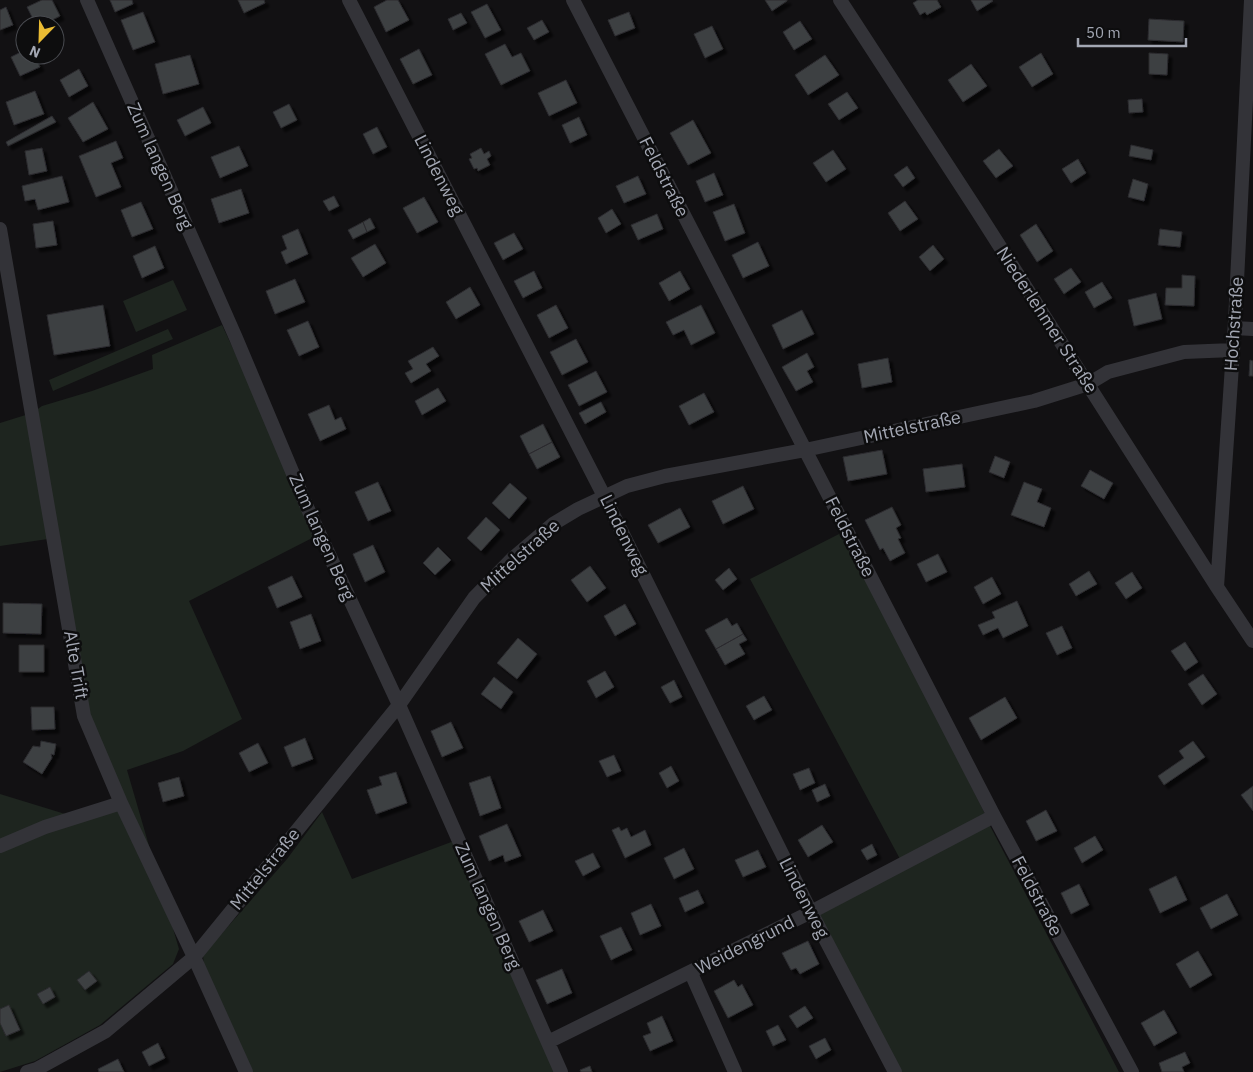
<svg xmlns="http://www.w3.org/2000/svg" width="1253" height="1072" font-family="'IBM Plex Sans',sans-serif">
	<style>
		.green { fill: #1e251f }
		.building { fill: #3e3f43; stroke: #2c2c2f; filter: url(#shadow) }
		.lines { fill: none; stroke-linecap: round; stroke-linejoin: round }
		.street { stroke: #333338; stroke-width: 14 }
		.labels { text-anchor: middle; stroke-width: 5; stroke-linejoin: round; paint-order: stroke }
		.street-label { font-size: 18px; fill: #a3a7b3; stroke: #0d0d0e }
	</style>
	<defs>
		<filter id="shadow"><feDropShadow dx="4" dy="4" stdDeviation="1" flood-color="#0009"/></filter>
	</defs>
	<rect width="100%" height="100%" fill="#121113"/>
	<path class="green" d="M173,280L187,310L136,332L123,301Z
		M222,325L320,534L189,601L242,719L183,751L127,770L179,949L173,964L100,1025L35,1061L0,1072V794L75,817L116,801L79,719L48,539L0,546V423L32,413L42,406L92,391L153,369L152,355Z
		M168,329L173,339L53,391L49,380Z
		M845,531L986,816L900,859L750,579Z
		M322,812L352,879L454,841L561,1072H250L204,968L203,955L287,859Z
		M989,824L1119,1072H902L819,915Z"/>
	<path class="building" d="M42,0H52L60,16L42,25H36L27,7Z
		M110,0H132L133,4L115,12Z
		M238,0H264L265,3L244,13Z
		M387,0H398L409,20L386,32L374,7Z
		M765,0H787V1L772,11Z
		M918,0H937L941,7L927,15L925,12L920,15L913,3Z
		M971,0H992L993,1L977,11Z
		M487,4L501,30L485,38L471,12Z
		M6,7L13,25L0,30V10Z
		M143,12L155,42L133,50L121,20Z
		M629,12L635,28L615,36L608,20Z
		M461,13L467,23L453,30L448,19Z
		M1149,19L1184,21L1183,42L1148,40Z
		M542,20L549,32L534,40L527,28Z
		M800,21L812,39L794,50L783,32Z
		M712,26L723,49L705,58L694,34Z
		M505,44L512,57L521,53L530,71L501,85L485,54Z
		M419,49L432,75L413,84L400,59Z
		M25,50V55H34L40,67L20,76L11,57Z
		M1041,53L1053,74L1032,87L1019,67Z
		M1149,53L1168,54L1167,75L1149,74Z
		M190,55L199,84L163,94L155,64Z
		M825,55L839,75L808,95L795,75Z
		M971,64L987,86L963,102L948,80Z
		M79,69L88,86L69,97L60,80Z
		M566,80L577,103L549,116L538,93Z
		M35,91L44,114L14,125L6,102Z
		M847,92L858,108L839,120L828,104Z
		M1142,99L1143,112L1129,113L1128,100Z
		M93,102L108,129L83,142L68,118Z
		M289,104L297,120L281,128L273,112Z
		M203,107L211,123L185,136L177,120Z
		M52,116L56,122L8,146L6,142Z
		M579,117L587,135L570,143L562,125Z
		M693,120L711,153L688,165L670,133Z
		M377,127L387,147L373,154L363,134Z
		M116,141L123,158L111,163L121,187L96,197L79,156Z
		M1131,145L1153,150L1151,160L1129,156Z
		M239,146L248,166L220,178L211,157Z
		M42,148L47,171L29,175L25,151Z
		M481,148L484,154L489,151L491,156L487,159L490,165L478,171L477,168L474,169L469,159L472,158L470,154Z
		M999,149L1013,166L996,178L983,161Z
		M833,150L846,169L826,182L813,163Z
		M1078,159L1086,173L1071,183L1062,169Z
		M907,166L915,178L903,187L894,175Z
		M714,173L723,195L705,202L696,181Z
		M62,176L69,202L38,210L35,199L25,201L22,186Z
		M638,176L646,194L624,203L616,186Z
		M1133,179L1148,184L1144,201L1128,197Z
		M241,189L249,213L219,223L211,199Z
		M334,196L339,206L329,211L323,201Z
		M424,197L438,222L417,233L403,208Z
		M905,201L918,219L900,231L888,213Z
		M141,202L153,229L132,237L121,210Z
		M734,204L745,233L725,241L713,212Z
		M612,209L621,224L606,233L598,218Z
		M657,214L663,229L638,240L631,225Z
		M370,218L375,228L367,232L363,222Z
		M53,221L57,245L36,248L33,224Z
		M363,222L367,232L353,239L348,230Z
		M1036,224L1053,251L1037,262L1020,235Z
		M298,229L308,254L286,264L281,252L287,249L282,236Z
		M1160,229L1182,232L1180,247L1158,245Z
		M514,233L523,249L503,260L494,243Z
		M758,242L769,266L743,278L732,255Z
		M375,244L386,263L363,277L351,258Z
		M933,245L944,259L930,271L919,257Z
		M155,246L164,268L142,278L133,256Z
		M1071,268L1081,282L1064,294L1054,279Z
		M534,271L542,288L523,298L514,281Z
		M680,271L690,289L669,301L659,283Z
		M1182,275L1195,276L1194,306L1165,305L1166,288H1182Z
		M295,279L305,302L275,314L266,291Z
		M1102,282L1112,298L1094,308L1085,292Z
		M470,287L480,305L456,319L446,302Z
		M1156,293L1162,319L1134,326L1128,300Z
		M103,305L110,346L54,355L47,315Z
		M556,305L568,328L549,338L537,315Z
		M701,305L715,333L691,345L684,330L673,335L666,322Z
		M802,310L814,334L783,349L772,325Z
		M308,321L319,347L299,356L287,330Z
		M576,339L588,362L562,375L550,352Z
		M433,347L439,356L426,364L431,371L411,383L405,373L413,369L408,361Z
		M807,353L814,367L807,371L813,382L796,391L782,367Z
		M888,358L892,382L862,388L858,364Z
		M1250,360L1253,361V376H1249Z
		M596,371L607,392L579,406L568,385Z
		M438,388L446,401L422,415L415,401Z
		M704,393L714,412L689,425L679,406Z
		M601,402L606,412L585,424L579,413Z
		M329,405L335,420L341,417L346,429L320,441L308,414Z
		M543,424L552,442L529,454L520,436Z
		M552,442L560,457L537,469L529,454Z
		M882,450L887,474L848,481L843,457Z
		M995,456L1010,462L1004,478L989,472Z
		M962,464L965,487L926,492L923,469Z
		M1090,470L1113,483L1104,499L1081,486Z
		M378,482L391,511L368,521L355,492Z
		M1024,482L1042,489L1037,502L1051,508L1044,527L1011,515Z
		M510,483L527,498L509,519L492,503Z
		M743,486L754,509L723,524L712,501Z
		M892,507L901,525L896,528L901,538L898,539L905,553L890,561L883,548L880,550L865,520Z
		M680,508L690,527L658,543L648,525Z
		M486,517L500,530L481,551L467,538Z
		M373,545L385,572L365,582L353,554Z
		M438,547L451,560L435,575L423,563Z
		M938,554L947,572L926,582L917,564Z
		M590,566L606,588L587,602L571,580Z
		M729,568L737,579L723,590L715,580Z
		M1089,571L1097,584L1076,596L1069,584Z
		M1132,572L1142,588L1126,599L1115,583Z
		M292,576L302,597L277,608L268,587Z
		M992,577L1001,594L983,604L974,587Z
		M1017,601L1028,626L1003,638L998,628L983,635L978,625L995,618L992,612Z
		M3,603L42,604L41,634L3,633Z
		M625,604L636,624L615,636L604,616Z
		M311,614L321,641L300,649L290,622Z
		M727,618L732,626L737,623L743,634L716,649L705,630Z
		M1062,626L1072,648L1057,655L1046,633Z
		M743,634L747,640L739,644L745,654L725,665L716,649Z
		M518,638L537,654L517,679L497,663Z
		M1185,642L1198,662L1185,671L1171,651Z
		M19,645H44V672H19Z
		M605,671L614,687L596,698L587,681Z
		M1203,674L1217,694L1202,705L1188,684Z
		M494,677L513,692L501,709L481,694Z
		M674,680L682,697L670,703L661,687Z
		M764,696L772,710L754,720L746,706Z
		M1005,697L1017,718L981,740L969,718Z
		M31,707H54L55,729L32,730Z
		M451,722L463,748L442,757L431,731Z
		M305,738L313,759L292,767L284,747Z
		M41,741L56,744L54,755L51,754L52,758L42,774L23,762L33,746L40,747Z
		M1193,741L1205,757L1164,785L1158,776L1184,758L1179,751Z
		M258,743L268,763L249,772L239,753Z
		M614,755L621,771L607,777L599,761Z
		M671,766L679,781L667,788L659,773Z
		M809,768L815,783L800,790L793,774Z
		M396,772L407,803L376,814L367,790L382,785L379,777Z
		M490,776L501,808L480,816L469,783Z
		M179,777L184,796L163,802L158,783Z
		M825,784L830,796L817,802L812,790Z
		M1253,786V811L1241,795Z
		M1046,810L1057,831L1036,841L1026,821Z
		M507,824L521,856L505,862L503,855L489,861L479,836Z
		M822,825L833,842L808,857L798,840Z
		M619,827L621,831L627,828L631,837L645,830L651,845L625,858L612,830Z
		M1095,836L1103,850L1082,863L1074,848Z
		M872,844L877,855L867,860L861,850Z
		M684,848L694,869L674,879L664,858Z
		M758,850L766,867L743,877L735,860Z
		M593,853L600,867L583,876L575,861Z
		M1176,876L1187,900L1160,913L1149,889Z
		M1079,884L1089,905L1071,914L1061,893Z
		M698,890L704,903L685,912L679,898Z
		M1227,894L1238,915L1211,929L1200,908Z
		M651,904L661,926L640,935L631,913Z
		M543,910L553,931L529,942L519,921Z
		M621,927L632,950L611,960L600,936Z
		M808,941L819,964L800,974L796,968L791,970L782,953Z
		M1198,951L1212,975L1190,988L1176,964Z
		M562,969L572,993L547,1004L536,980Z
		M89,971L97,981L85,990L77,980Z
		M734,980L738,987L742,984L753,1005L728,1018L714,991Z
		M50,987L55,997L43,1004L37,994Z
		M9,1005L20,1030L6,1036L0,1023V1009Z
		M805,1006L813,1018L797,1028L789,1016Z
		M1164,1010L1177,1033L1154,1046L1141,1023Z
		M662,1016L673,1041L650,1051L643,1036L651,1033L647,1023Z
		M778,1025L786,1040L773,1046L766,1031Z
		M825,1038L831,1050L816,1059L809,1046Z
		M158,1043L165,1058L149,1066L142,1052Z
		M1185,1052L1190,1063L1182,1067L1184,1072H1162L1159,1063Z
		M118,1059L124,1072H99L98,1069Z
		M590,1066L592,1072H581L580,1070Z"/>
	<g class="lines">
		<path class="street" d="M87,0L236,338L307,507L399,705L561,1072
			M349,0L604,496L811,912L895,1072
			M573,0L994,816L1132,1072
			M840,0L976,209L1217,587L1253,641
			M0,229L84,716L121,803L194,957L246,1072
			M1235,328L1253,329
			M1217,587L1235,321L1251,0
			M0,846L45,827L121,803
			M691,973L735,1072
			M548,1042L811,912L994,816
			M27,1072L37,1069L106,1031L194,957L399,705L474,598L513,558L553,524L578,509L627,486L665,476L805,450L1034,401L1088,384L1108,372L1184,352L1233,350"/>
	</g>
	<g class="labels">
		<g class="street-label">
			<text transform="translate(160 166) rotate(66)" y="6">Zum langen Berg</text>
			<text transform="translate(439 175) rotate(63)" y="6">Lindenweg</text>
			<text transform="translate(664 177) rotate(63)" y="6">Feldstraße</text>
			<text transform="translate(1047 320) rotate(57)" y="6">Niederlehmer Straße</text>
			<text transform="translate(1234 324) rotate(-86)" y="6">Hochstraße</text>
			<text transform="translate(912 427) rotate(-12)" y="6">Mittelstraße</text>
			<text transform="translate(624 535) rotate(64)" y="6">Lindenweg</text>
			<text transform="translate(322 537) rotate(66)" y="6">Zum langen Berg</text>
			<text transform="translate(850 537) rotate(63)" y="6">Feldstraße</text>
			<text transform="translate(520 556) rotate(-42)" y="6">Mittelstraße</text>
			<text transform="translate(76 665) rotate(80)" y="6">Alte Trift</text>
			<text transform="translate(265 869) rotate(-51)" y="6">Mittelstraße</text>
			<text transform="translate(1037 896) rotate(62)" y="6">Feldstraße</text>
			<text transform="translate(804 898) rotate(63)" y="6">Lindenweg</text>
			<text transform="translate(488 906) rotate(66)" y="6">Zum langen Berg</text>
			<text transform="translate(745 945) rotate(-27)" y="6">Weidengrund</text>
		</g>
	</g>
	<g transform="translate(40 40) rotate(203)"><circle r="24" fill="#0d0d0e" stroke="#494b50"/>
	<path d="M0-4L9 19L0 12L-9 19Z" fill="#e9bb33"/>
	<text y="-8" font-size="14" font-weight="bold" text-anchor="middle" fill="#a3a7b3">N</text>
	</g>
	<path d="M1078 38v8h108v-8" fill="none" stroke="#a3a7b3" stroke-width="2.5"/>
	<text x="1086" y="38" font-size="15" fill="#a3a7b3" stroke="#0d0d0e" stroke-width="4" paint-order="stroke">50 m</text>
</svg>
